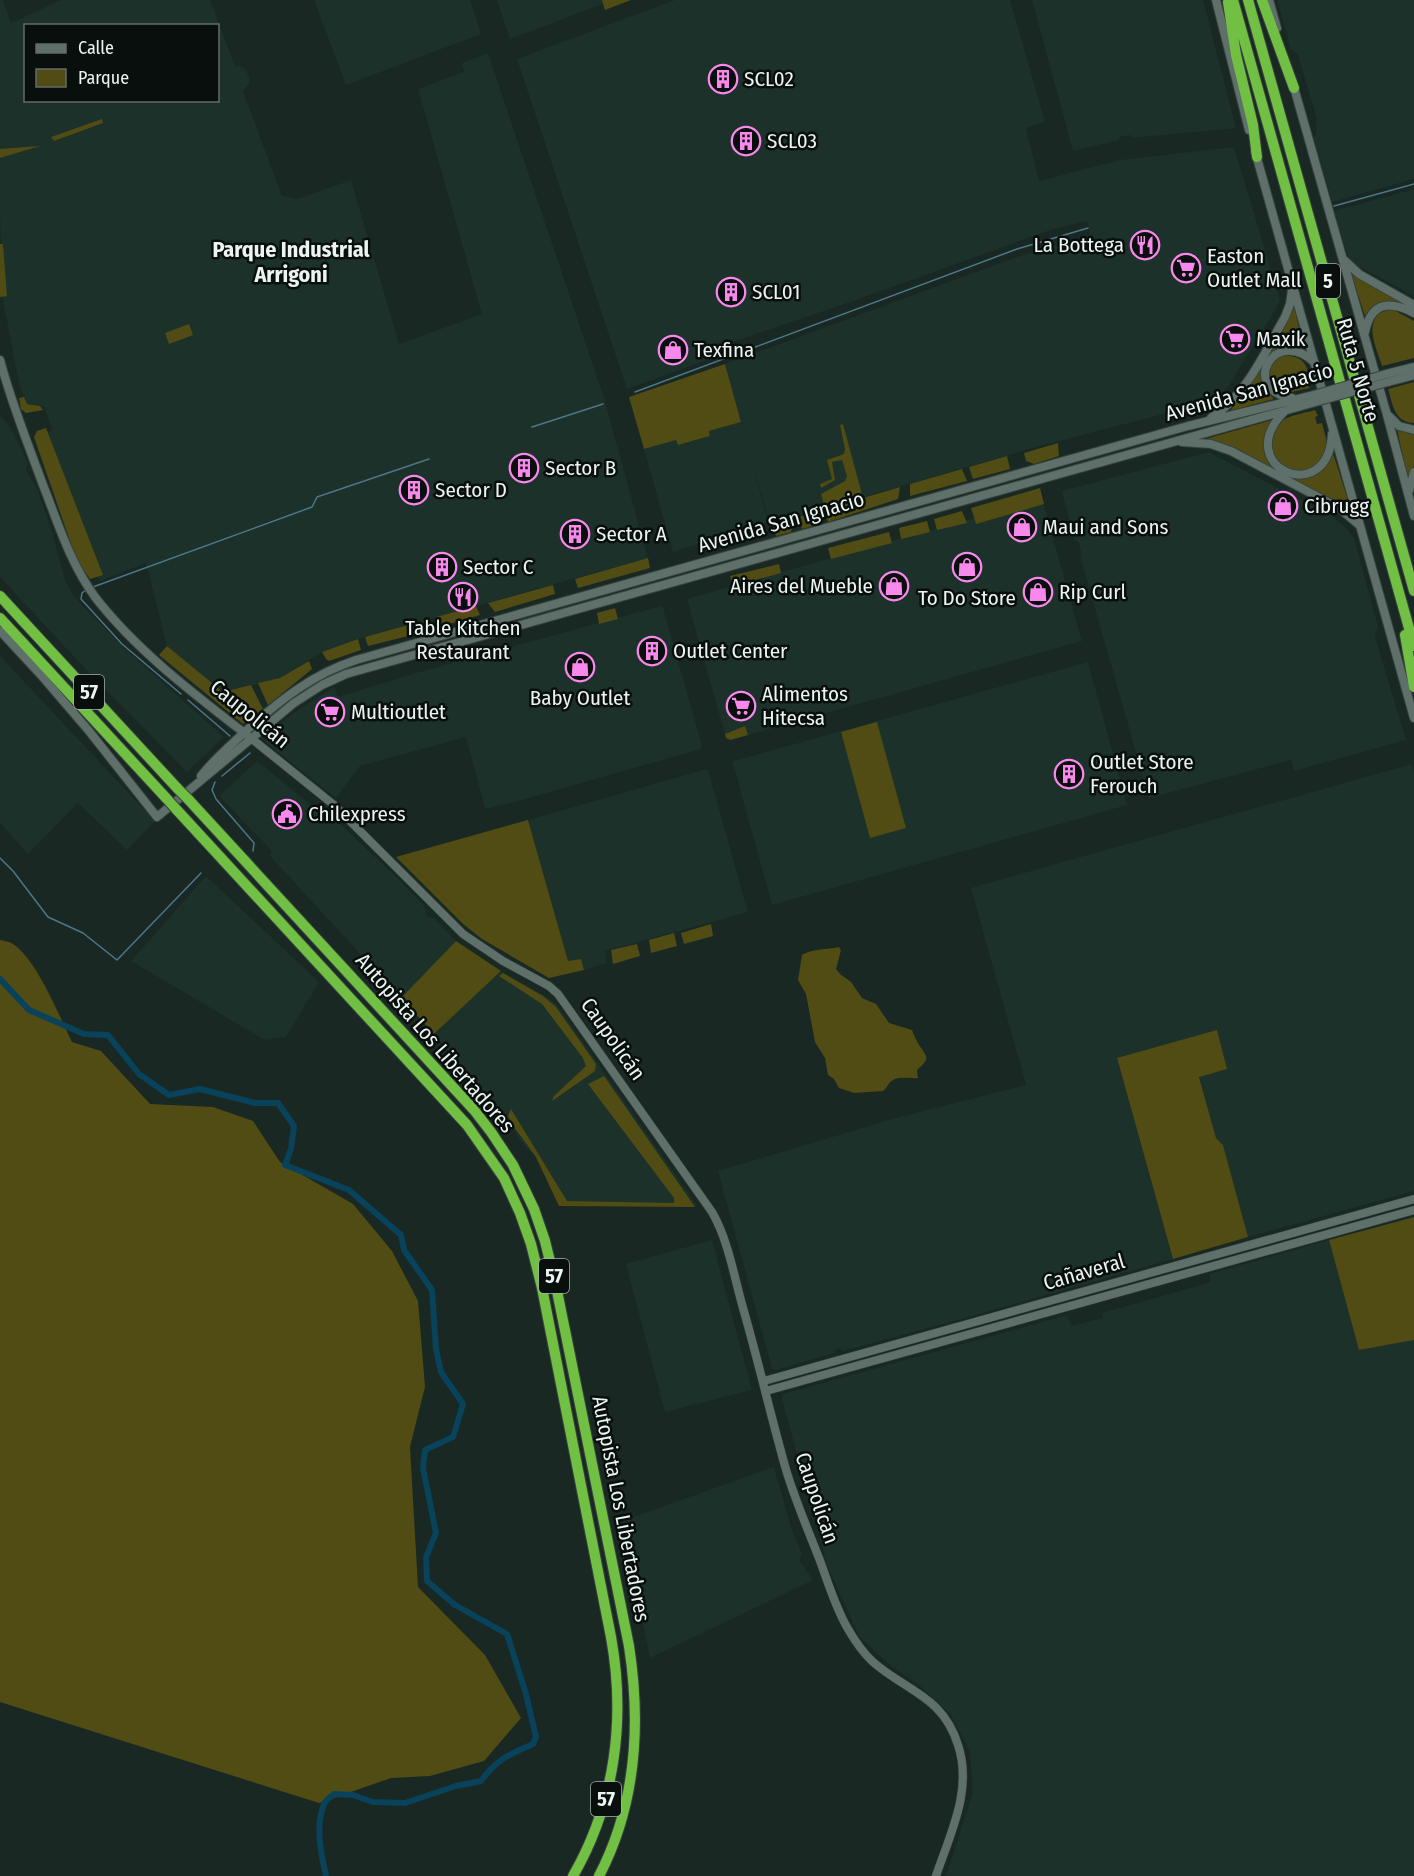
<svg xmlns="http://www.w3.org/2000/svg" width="1414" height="1876" font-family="'Fira Sans Condensed',sans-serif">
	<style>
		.built { fill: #1b3129; fill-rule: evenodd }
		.green { fill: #514c14 }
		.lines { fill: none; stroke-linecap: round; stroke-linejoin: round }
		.stream { stroke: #4c7788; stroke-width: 1.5 }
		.canal { stroke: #08425b; stroke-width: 6 }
		.tertiary-casing { stroke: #37433e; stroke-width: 9 }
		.secondary-casing { stroke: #37433e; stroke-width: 10 }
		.motorway-casing { stroke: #37433e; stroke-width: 12 }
		.tertiary { stroke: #5f6f69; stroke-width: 8 }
		.secondary { stroke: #5f6f69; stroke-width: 8 }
		.motorway { stroke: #71c044; stroke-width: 10 }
		.secondary-bridge-casing { stroke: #37433e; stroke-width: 10; stroke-linecap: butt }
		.motorway-bridge-casing { stroke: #37433e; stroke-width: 12; stroke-linecap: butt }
		.secondary-bridge { stroke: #5f6f69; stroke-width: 8 }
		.motorway-bridge { stroke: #71c044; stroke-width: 10 }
		.labels { text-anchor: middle; stroke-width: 5; stroke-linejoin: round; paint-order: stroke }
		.shield { fill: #090f0d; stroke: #a7afad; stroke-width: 1.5 }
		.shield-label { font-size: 20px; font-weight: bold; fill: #ebf4f1 }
		.poi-label { font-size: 21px; fill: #ebf4f1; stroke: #090f0d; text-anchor: start }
		.street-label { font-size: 21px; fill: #ebf4f1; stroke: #090f0d }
		.neighbourhood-label { font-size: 22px; font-weight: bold; fill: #ebf4f1; stroke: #090f0d }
	</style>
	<rect width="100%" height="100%" fill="#1a2823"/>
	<path class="built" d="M0,0H3L11,23L61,0H210L235,66L243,67L249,76V84L243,91L282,196L297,199L351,180L399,344L482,314L418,89L464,72L462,63L488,53L604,398L648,558L358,639L322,652L280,678L223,692L167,646L146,563L100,581L86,560L41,442L52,429L44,406L27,404L19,384L2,294L0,208ZM26,26H218V100H26Z
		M314,0H470L481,34L346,85Z
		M497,0H613L510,39Z
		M675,0H1010L1045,122L1026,128L1039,181L1120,160L1234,147L1280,300L1274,312L1228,387L1213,401L1036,447L770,524L752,462L768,522L673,552L644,449L677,439L678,445L710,436L709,431L741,422L725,364L1017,257L1091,235L1087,221L1053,229L859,299L712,349L715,357L627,389L517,59Z
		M1032,0H1203L1236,128L1132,138L1131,135L1119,137V140L1073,151Z
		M1277,0H1414V179L1332,202L1314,138L1316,134L1317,119L1298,55L1291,49Z
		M1414,189V296L1352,263L1348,256L1334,211Z
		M0,416L9,425L28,463L26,470L37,489L51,528L65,580L75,598L123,647L224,737L187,772L91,675L0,577Z
		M1209,452L1285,492L1293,499L1297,498L1330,514L1348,530L1354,539L1359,556L1378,627L1375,633L1376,640L1406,740L1294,771L1291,760L1149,798L1081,559L1082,556L1079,543L1074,539L1062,491Z
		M1042,499L1082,641L730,740L726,738L687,599Z
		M661,606L663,608L702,746L701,749L522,800L485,809L466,737L360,766L336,798L265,742L266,737L292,714L334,687L338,697L416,673Z
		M0,656L155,821L127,850L78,803L28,854L0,823Z
		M1088,662L1127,805L772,905L733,763L734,761Z
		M257,761L316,809L321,806L395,876L425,907L426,915L430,918H434L456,941L401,998L269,855L272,851L219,796Z
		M1412,764L1414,772V1191L1248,1237L1223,1145L1216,1138L1199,1076L1117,1059L1173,1259L954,1321L843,1351L840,1348L836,1349L834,1353L776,1370L772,1369L718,1171L896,1118L1026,1085L971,888Z
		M706,769L708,770L748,912L605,951L607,963L584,970L581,959L568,961L528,820Z
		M206,876L319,982L286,1037L265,1040L131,961Z
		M501,971L547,997L557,1005L697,1206H559L536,1157L523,1144L504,1116L434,1034Z
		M712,1240L752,1390L665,1412L626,1264Z
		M1329,1240L1359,1350L1414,1340V1876H946L973,1792L970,1751L950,1714L919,1685L887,1663L859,1636L827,1565L782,1399L783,1394L1067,1315L1071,1326L1103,1318L1102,1313L1211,1282L1209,1274Z
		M774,1467L792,1530L802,1554L799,1560L813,1580L650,1658L622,1521Z"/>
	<path class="green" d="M602,0H631L605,10Z
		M102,119L103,123L54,141L51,137Z
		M40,146L0,158V149Z
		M0,244H3L7,296L0,297Z
		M1350,270L1407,305C1390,298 1375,299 1365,316Z
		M1294,305L1304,352C1274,332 1247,371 1274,399L1230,411L1251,381Z
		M1392,309L1414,321V358L1382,366C1377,349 1365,328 1379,313Z
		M189,324L193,335L169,344L165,333Z
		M1284,355C1307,357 1309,367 1309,388L1287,393L1272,387C1268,369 1268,364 1284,355Z
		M725,364L741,422L709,431L710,436L678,445L676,440L644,449L629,397Z
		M1414,382V423C1394,422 1393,405 1388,389Z
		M24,397L27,404L40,406L43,410L26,413L21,409L19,398Z
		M1315,410L1318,416L1315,417L1317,424L1322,423L1327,442L1322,463L1300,473L1282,467L1270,449C1275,415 1286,418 1315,410Z
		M1272,420C1243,464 1305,506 1333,453L1353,516L1202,440Z
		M843,424L863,498L900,487L898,499L828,522L821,494L845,481L847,476L842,460L832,462L835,480L821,488L820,484L832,479L827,460L844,454L845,449L840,425Z
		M46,428L103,575L90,579L77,561L34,437L37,431Z
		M1397,428L1406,432L1414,433V465L1410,477L1407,478Z
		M1058,443L1059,456L1034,464L1026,461L1024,453Z
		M1007,456L1010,469L973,479L969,467Z
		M962,469L967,481L910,496V484Z
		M1040,488L1044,504L976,524L971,508Z
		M962,511L967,523L937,530L934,519Z
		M816,512L820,524L802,529L799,517Z
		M794,520L791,532L776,536L772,524Z
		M927,521L930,532L901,539L899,528Z
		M889,532L892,543L831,559L828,548Z
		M648,558L650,568L578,588L575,579Z
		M779,564L781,573L733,586L730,576Z
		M553,585L555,594L495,612L488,603Z
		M476,606L480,615L439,627L436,617Z
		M615,608L618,619L599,624L597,613Z
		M430,619L432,630L368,646L365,637Z
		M358,639L361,650L329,661L326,659L322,652Z
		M167,646L223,692L251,685L263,709L243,724L159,655Z
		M309,661L312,669L268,705L258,683L280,678Z
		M877,722L906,828L870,838L841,732Z
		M745,726L748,735L730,740L726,738L725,734Z
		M528,820L568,961L581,959L584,970L549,978L482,939L463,924L396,857Z
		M711,924L713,936L684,944L681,933Z
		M674,933L677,946L651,953L649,940Z
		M0,940C3,941 6,941 9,942C34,952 60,1018 72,1042L101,1051L150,1104L213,1107L253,1121L280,1162L353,1204L392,1251L418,1301L425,1387L410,1447L418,1587L485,1655L521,1718L484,1761L430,1776L391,1778L319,1803L0,1702Z
		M456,941L501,971L434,1034L401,998Z
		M637,944L640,956L613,964L611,950Z
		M839,947L841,950L836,969L840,974L851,982L862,998L876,1004L889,1023L912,1030C914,1035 916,1040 919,1045C928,1058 930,1058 917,1070L918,1078C911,1079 899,1076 893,1080C888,1083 887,1088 883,1091L854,1093L839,1088L834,1079L828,1075L825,1058L815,1042L806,994L798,980L802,955C814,948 827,950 839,947Z
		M503,973L543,996L556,1007L596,1064L595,1071L552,1101L554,1096L586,1066L583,1058L542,1004L499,976Z
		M1217,1030L1227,1069L1199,1077L1216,1138L1223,1145L1248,1237L1173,1259L1117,1058Z
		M604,1076L695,1207L559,1206L536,1157L514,1127L508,1116L511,1109L567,1201L674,1203V1198L588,1084Z
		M1414,1217V1340L1359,1350L1329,1240Z"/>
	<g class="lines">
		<path class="stream" d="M1334,206L1414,184
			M635,392L1017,249L1088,228
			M532,427L603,404
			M93,587L312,507L317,497L429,459
			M86,590L82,593L81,599L122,644L181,694
			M188,700L230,736
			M222,776L250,753
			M215,782L212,790L216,799L254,843L253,851
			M0,858L13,871L48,917L83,933L117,960L201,873"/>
		<path class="canal" d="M0,979L29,1010L84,1034L108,1035L139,1074L169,1095L200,1089L255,1103H278L294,1126L291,1149L285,1165L349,1190L401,1235L404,1250L432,1290L436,1349L441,1372L463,1404L453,1437L425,1450L423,1468L436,1533L426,1557L427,1581L455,1605L507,1634L526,1694L536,1737L533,1744C508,1755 497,1759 481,1781L456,1786L405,1803L373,1802L353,1795L334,1794C331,1797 326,1800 324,1804C315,1826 321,1854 326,1876"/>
		<g class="tertiary-casing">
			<path id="tertiary" d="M252,739L334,805L463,934L503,961L549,986L558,994L712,1212C729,1241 735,1282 745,1315C760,1368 772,1421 787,1473C796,1502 808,1530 819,1558C828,1582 835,1607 848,1629C855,1641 862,1652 873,1662C906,1691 943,1696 958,1745C973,1790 950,1834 936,1876
				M764,1381L1414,1199
				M766,1391L1414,1210"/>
		</g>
		<g class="secondary-casing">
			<path id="secondary" d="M1216,0L1249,130
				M1269,0L1277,28
				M1293,84L1387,415L1414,516
				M1255,151L1414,718
				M1344,260L1359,274L1414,305
				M1365,332C1371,302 1390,300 1414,313
				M0,360C11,402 28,444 43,485C58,523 70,563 95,597C136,650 194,694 247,735
				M1386,374L1414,367
				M1388,382L1414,375
				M1292,398C1239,390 1274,325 1314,362
				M1285,411C1229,466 1328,510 1332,434
				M1389,416L1399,426L1414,430
				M1211,418C1246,396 1265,352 1285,317L1290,304L1292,290
				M1182,442L1211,444L1231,451L1339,508L1358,524
				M1409,491L1414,472
				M0,631L41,675L89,731L157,817L294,703L322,685L346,674L1312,403
				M201,776C214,759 231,745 247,730C280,700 313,674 356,660L1188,426L1310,396"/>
		</g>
		<g class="motorway-casing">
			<path id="motorway" d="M1233,0L1414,646
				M1248,0L1414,591
				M1262,0L1294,88
				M1228,2L1236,55L1253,125L1257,157
				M0,596L178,789
				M0,618L167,799
				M1405,635L1414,687
				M188,799L474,1110L491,1132L513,1165L534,1209L545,1241L556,1286L629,1646C641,1724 636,1805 599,1876
				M176,809L467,1125L504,1178L520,1213L531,1244L542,1288L611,1637C626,1720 615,1803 573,1876"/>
		</g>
		<use href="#tertiary" class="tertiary"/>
		<use href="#secondary" class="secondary"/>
		<use href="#motorway" class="motorway"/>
		<g class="secondary-bridge-casing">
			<path id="secondary-bridge" d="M1310,396L1386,374
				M1312,403L1388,382"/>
		</g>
		<g class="motorway-bridge-casing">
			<path id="motorway-bridge" d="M178,789L188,799
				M167,799L176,809"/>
		</g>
		<use href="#secondary-bridge" class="secondary-bridge"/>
		<use href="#motorway-bridge" class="motorway-bridge"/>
	</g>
	<defs>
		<g id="building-ring" transform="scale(1.5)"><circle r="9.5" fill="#090f0d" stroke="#f888eb" stroke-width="1.5"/><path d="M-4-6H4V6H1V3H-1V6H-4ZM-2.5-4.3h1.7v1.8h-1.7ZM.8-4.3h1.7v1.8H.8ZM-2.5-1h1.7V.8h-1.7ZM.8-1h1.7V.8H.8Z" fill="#f888eb"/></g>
		<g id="restaurant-ring" transform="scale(1.5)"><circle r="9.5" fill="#090f0d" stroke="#f888eb" stroke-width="1.5"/><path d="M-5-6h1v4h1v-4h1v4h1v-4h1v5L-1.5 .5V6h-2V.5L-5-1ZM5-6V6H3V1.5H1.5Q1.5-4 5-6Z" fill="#f888eb"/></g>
		<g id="supermarket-ring" transform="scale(1.5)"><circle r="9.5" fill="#090f0d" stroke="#f888eb" stroke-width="1.5"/><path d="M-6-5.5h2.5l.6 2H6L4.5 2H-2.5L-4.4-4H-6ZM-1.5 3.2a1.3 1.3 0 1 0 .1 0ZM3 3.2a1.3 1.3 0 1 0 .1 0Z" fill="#f888eb"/></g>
		<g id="shop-ring" transform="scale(1.5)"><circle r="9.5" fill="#090f0d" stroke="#f888eb" stroke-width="1.5"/><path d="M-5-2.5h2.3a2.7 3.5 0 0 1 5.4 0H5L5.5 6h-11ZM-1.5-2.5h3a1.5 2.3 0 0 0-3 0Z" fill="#f888eb"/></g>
		<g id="civic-ring" transform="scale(1.5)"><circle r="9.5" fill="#090f0d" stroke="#f888eb" stroke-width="1.5"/><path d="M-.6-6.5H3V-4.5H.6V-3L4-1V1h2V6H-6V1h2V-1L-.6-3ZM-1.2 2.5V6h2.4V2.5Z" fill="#f888eb"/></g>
	</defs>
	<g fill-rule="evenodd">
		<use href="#building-ring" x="723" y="79"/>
		<use href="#building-ring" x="746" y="141"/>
		<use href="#restaurant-ring" x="1145" y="245"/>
		<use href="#supermarket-ring" x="1186" y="268"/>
		<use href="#building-ring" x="731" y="292"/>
		<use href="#supermarket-ring" x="1235" y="339"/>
		<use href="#shop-ring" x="673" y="350"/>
		<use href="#building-ring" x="524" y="468"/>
		<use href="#building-ring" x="414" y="490"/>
		<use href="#shop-ring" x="1283" y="506"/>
		<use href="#shop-ring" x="1022" y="527"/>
		<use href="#building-ring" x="575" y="534"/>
		<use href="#building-ring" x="442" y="567"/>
		<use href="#shop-ring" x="967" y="567"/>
		<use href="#shop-ring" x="894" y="586"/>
		<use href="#shop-ring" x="1038" y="592"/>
		<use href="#restaurant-ring" x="463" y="597"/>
		<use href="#building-ring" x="652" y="651"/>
		<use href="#shop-ring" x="580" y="667"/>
		<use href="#supermarket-ring" x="741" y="706"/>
		<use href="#supermarket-ring" x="330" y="712"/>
		<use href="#building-ring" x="1069" y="774"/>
		<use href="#civic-ring" x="287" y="814"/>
	</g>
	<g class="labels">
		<g class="shield">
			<rect x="1316" y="264" width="24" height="34" rx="4.5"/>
			<rect x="74" y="675" width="30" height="34" rx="4.5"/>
			<rect x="539" y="1259" width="30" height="34" rx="4.5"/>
			<rect x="591" y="1782" width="30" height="34" rx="4.5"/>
		</g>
		<g class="shield-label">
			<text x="1328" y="288">5</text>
			<text x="89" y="699">57</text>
			<text x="554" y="1283">57</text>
			<text x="606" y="1806">57</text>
		</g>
		<g class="poi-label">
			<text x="744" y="86">SCL02</text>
			<text x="767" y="148">SCL03</text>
			<text x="1124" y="252" text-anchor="end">La Bottega</text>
			<text x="1207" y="263">Easton<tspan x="1207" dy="24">Outlet Mall</tspan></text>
			<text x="752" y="299">SCL01</text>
			<text x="1256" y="346">Maxik</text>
			<text x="694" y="357">Texfina</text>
			<text x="545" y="475">Sector B</text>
			<text x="435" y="497">Sector D</text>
			<text x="1304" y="513">Cibrugg</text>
			<text x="1043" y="534">Maui and Sons</text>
			<text x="596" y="541">Sector A</text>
			<text x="463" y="574">Sector C</text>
			<text x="873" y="593" text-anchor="end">Aires del Mueble</text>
			<text x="1059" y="599">Rip Curl</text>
			<text x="967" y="605" text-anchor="middle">To Do Store</text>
			<text x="463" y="635" text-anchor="middle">Table Kitchen<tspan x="463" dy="24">Restaurant</tspan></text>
			<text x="673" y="658">Outlet Center</text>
			<text x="762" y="701">Alimentos<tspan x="762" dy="24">Hitecsa</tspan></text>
			<text x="580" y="705" text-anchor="middle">Baby Outlet</text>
			<text x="351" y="719">Multioutlet</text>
			<text x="1090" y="769">Outlet Store<tspan x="1090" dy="24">Ferouch</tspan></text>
			<text x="308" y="821">Chilexpress</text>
		</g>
		<g class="street-label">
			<text transform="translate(1358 370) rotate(74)" y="7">Ruta 5 Norte</text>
			<text transform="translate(1249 392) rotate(-15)" y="7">Avenida San Ignacio</text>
			<text transform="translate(781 522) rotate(-16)" y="7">Avenida San Ignacio</text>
			<text transform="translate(250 714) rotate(39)" y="7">Caupolicán</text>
			<text transform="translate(613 1039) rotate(55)" y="7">Caupolicán</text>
			<text transform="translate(435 1043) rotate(49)" y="7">Autopista Los Libertadores</text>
			<text transform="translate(1084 1272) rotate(-16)" y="7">Cañaveral</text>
			<text transform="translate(817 1498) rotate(71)" y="7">Caupolicán</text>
			<text transform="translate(621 1509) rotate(79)" y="7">Autopista Los Libertadores</text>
		</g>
		<g class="neighbourhood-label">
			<text x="291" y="257">Parque Industrial<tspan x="291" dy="25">Arrigoni</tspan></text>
		</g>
	</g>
	<rect x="24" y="24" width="195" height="78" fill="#090f0d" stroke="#636b68" stroke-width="1.5"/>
	<rect x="36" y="44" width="30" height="9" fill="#5f6f69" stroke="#636b68" stroke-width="1.5"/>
	<text x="78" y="54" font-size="18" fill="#ebf4f1">Calle</text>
	<rect x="36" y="69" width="30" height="18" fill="#514c14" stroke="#636b68" stroke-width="1.5"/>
	<text x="78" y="84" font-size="18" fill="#ebf4f1">Parque</text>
</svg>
